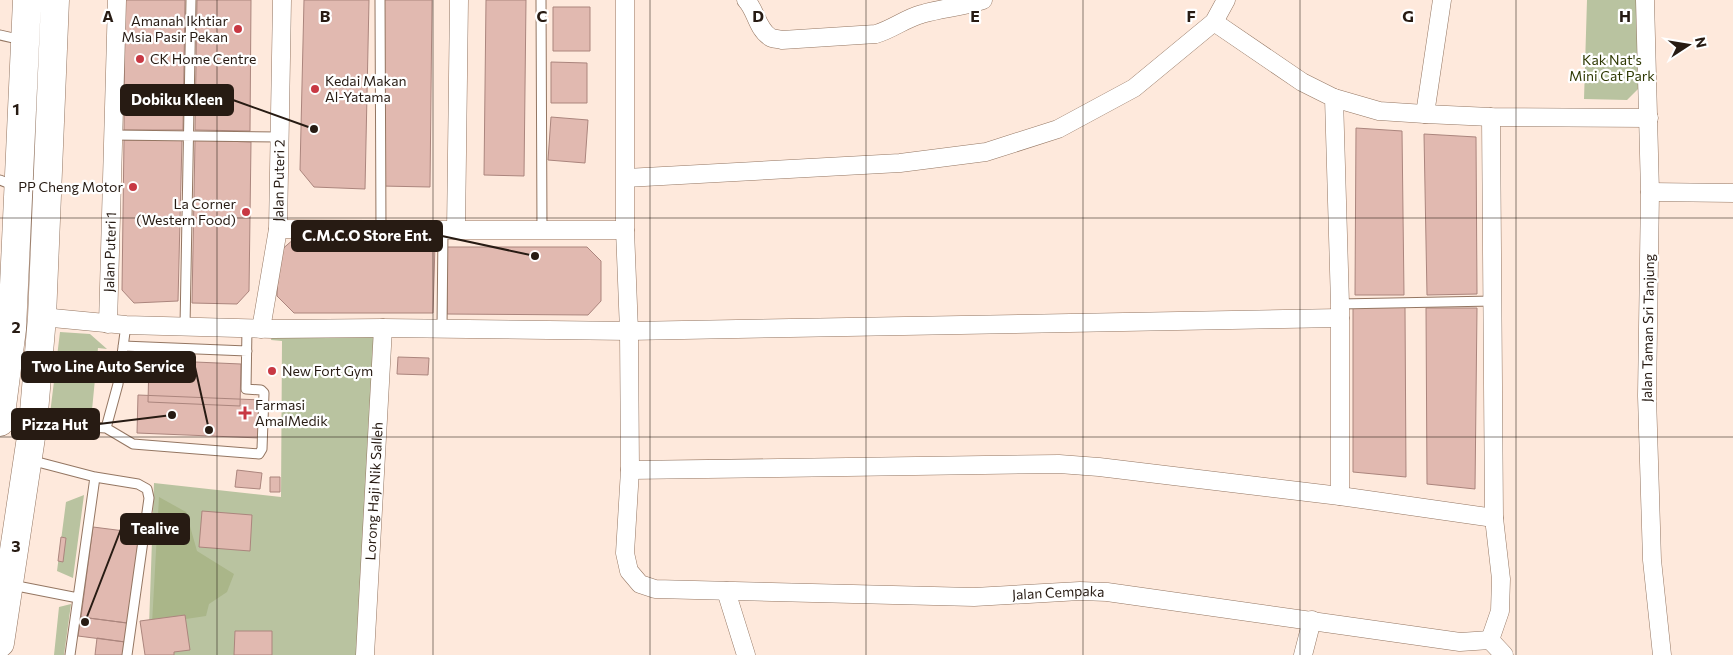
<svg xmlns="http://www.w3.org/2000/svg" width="1733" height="655" font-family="Commissioner,sans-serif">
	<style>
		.green { fill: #b9c3a0 }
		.forest { fill: #aab689 }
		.building { fill: #e1b9b0; stroke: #ab857d }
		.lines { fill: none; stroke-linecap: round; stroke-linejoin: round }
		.service-casing { stroke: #947662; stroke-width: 11 }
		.minor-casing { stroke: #947662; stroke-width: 19 }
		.trunk-casing { stroke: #947662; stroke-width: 29 }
		.service { stroke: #fff; stroke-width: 9 }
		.minor { stroke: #fff; stroke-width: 18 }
		.trunk { stroke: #fff; stroke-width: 28 }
		.grid { fill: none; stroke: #271b13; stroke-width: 1; stroke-opacity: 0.55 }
		.poi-dot { fill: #c83843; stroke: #fff; stroke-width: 2 }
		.labels { text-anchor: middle; stroke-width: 4.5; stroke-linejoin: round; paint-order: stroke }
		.poi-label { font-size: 14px; fill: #271b13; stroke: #fff; text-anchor: start }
		.park-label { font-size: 14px; fill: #303a04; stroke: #fff }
		.street-label { font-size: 14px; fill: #271b13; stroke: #fff }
		.grid-label { font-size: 16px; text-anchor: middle; font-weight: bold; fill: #271b13; stroke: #fff; stroke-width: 4.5; stroke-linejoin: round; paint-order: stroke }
		.leader { fill: none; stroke: #271b13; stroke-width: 2 }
		.callout-dot { fill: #271b13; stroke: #fff; stroke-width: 2 }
		.callout { fill: #271b13; stroke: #271b13; stroke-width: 2 }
		.callout-label { font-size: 15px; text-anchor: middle; font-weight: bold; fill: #fff }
	</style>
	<rect width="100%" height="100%" fill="#fee9dc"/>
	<path class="green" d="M1587,0H1636L1639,88L1627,100L1584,99Z
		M383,328L365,655H148L154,483L281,497L282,341L271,340L273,329Z
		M60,332L90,334L107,349L98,348L92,410L72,416L50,414Z
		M84,495L73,578L57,571L66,502Z
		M71,604L64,655H54L59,607Z"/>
	<path class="forest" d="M159,497L186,512L197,551L234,574L227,592L209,604L206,616L152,624Z"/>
	<path class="building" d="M125,0H185L183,130H124Z
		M197,0H251L250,131L195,130Z
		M304,0H369L365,189L314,187L300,170Z
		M384,0H432L430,187L381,186Z
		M486,0H526L524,176L484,175Z
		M553,7H590V51H553Z
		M551,62L587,63V103H551Z
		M551,117L588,120L585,163L548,160Z
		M1356,128L1402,131L1404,295H1355Z
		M1424,134L1476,137L1477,294L1427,295Z
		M124,140H182L178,301L134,303L122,290Z
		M195,140L251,142L249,291L237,304L192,303Z
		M295,238L435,245L433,313H294L277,296L279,252Z
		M447,247H587L601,261V301L588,315L447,314Z
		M1353,307H1405L1406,477L1353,472Z
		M1426,308H1477L1475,489L1427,484Z
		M398,357L429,358L428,375L397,374Z
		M149,360L241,364L240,406L148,402Z
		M138,395L262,400L260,438L137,433Z
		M237,470L262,473L260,489L235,487Z
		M270,477H280V492H270Z
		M202,511L252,515L250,551L199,547Z
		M93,527L140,533L127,623L81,617Z
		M61,537L66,538L63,562L58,561Z
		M185,615L190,650L174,652V655H145L140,621Z
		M81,617L127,623L125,642L78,636Z
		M235,631H272V655H234Z
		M97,638L125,642L123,655H95Z"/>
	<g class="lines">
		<g class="service-casing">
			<path id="service" d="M380,0L381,230
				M541,0L542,230
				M0,35L22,40
				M113,135L279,137
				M0,180L15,186
				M1340,304L1493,301
				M185,326L191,0
				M442,329L443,230
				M123,346L247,351
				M35,424L106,428L133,444L259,454L262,449L264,393L261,390L246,389L247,328
				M106,428L118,384L126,325
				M30,460L95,477L138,484L147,489L149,498L127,655
				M12,585L78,598
				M70,655L95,477"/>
		</g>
		<g class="minor-casing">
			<g id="minor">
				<path id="s1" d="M625,0V230L629,331L630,470L625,553L629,571L640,584L655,589L974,597L1080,591L1107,592L1460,642L1490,640"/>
				<path d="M746,0C756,10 757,29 770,37C773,39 778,39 782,40L876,34C893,29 906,18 922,14C942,8 963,7 983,0"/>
				<path d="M1645,0L1650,192L1647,396L1652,560L1662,655"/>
				<path d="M1214,22L1302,82L1334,98L1340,304V496"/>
				<path d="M1334,98L1379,111L1425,114L1491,117L1649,118"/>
				<path d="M1425,114L1442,0"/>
				<path d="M626,178L900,163L986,152L1058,129L1134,88L1214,22L1226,0"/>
				<path d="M1650,192L1733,193"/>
				<path d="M278,229L456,230H625"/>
				<path d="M456,230L459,0"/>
				<path d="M42,317L126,325L273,329L383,328L629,331L1340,318"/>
				<path id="s2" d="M108,324L117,0"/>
				<path id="s3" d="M261,329L278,229L282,0"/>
				<path d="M630,470L1059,464L1099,467L1340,496L1494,518"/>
				<path d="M726,591L746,655"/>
				<path d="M1490,640L1500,611L1501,579L1494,518L1491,117"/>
				<path d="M1490,640L1504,655"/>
				<path id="s4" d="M365,655L383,328"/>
				<path d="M1303,655L1312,620"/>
			</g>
		</g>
		<g class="trunk-casing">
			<path id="trunk" d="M0,422L12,329L27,0
				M0,643L33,424L42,317L55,0"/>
		</g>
		<use href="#service" class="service"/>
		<use href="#minor" class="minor"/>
		<use href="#trunk" class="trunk"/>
	</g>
	<path class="grid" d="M217,0V655M433,0V655M650,0V655M866,0V655M1083,0V655M1300,0V655M1516,0V655M0,218H1733M0,437H1733"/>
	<g class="poi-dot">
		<circle cx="238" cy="29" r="5"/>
		<circle cx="140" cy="59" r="5"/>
		<circle cx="315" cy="89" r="5"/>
		<circle cx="133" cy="187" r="5"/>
		<circle cx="246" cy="212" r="5"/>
		<circle cx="272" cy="371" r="5"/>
		<path d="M242.5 405.5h5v5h5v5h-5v5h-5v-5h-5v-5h5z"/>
	</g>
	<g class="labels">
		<g class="poi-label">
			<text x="228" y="26" text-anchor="end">Amanah Ikhtiar<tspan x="228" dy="16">Msia Pasir Pekan</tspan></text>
			<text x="150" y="64">CK Home Centre</text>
			<text x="325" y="86">Kedai Makan<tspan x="325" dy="16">Al-Yatama</tspan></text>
			<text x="123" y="192" text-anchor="end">PP Cheng Motor</text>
			<text x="236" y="209" text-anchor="end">La Corner<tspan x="236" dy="16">(Western Food)</tspan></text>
			<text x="282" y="376">New Fort Gym</text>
			<text x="255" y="410">Farmasi<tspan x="255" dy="16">AmalMedik</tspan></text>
		</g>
		<g class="park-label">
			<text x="1612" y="65">Kak Nat's<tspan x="1612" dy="16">Mini Cat Park</tspan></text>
		</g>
		<g class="street-label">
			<text dy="5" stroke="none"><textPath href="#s3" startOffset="150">Jalan Puteri 2</textPath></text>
			<text dy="5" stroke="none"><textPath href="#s2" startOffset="72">Jalan Puteri 1</textPath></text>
			<text transform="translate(1648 328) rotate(-89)" y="5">Jalan Taman Sri Tanjung</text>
			<text dy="5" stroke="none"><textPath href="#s4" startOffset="164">Lorong Haji Nik Salleh</textPath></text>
			<text dy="5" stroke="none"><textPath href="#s1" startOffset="1008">Jalan Cempaka</textPath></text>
		</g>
	</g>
	<g class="grid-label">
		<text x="108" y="22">A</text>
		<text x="325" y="22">B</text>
		<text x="542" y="22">C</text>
		<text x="758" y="22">D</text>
		<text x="975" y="22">E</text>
		<text x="1191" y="22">F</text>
		<text x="1408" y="22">G</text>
		<text x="1625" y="22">H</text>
		<text x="16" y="115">1</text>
		<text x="16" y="333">2</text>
		<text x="16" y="552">3</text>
	</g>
	<path class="leader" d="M314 129L233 100M535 256L442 236M209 430L195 367M172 415L99 424M85 622L121 529"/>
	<g class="callout-dot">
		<circle cx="314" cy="129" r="5"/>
		<circle cx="535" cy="256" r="5"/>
		<circle cx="209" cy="430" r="5"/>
		<circle cx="172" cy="415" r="5"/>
		<circle cx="85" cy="622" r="5"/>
	</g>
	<g class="callout">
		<rect x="121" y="85" width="112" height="30" rx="5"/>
		<rect x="292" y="221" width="150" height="30" rx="5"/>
		<rect x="22" y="352" width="173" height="30" rx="5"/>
		<rect x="12" y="409" width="87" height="30" rx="5"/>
		<rect x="121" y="514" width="68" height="30" rx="5"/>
	</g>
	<g class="callout-label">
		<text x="177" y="105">Dobiku Kleen</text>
		<text x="367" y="241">C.M.C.O Store Ent.</text>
		<text x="108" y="372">Two Line Auto Service</text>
		<text x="55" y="430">Pizza Hut</text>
		<text x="155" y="534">Tealive</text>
	</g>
	<g transform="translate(1688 45) rotate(78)" stroke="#ffffff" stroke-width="4" paint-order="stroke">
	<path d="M0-4L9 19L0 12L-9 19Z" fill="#271b13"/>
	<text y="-8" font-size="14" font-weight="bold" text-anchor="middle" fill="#271b13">N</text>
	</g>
</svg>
